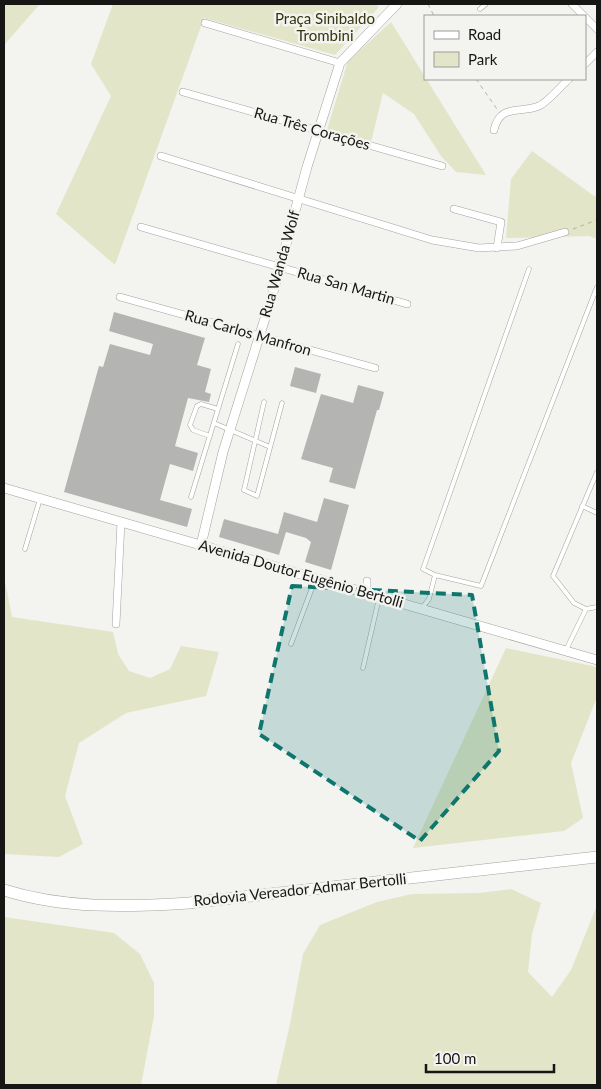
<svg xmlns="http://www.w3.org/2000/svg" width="601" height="1089" font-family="Lato,sans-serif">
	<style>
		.green { fill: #e3e5c8 }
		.building { fill: #b4b4b2 }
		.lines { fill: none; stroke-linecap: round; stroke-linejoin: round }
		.service-casing { stroke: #a2a29f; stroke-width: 5 }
		.minor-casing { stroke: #a2a29f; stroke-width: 8 }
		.tertiary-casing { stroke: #a2a29f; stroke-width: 10 }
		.trunk-casing { stroke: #a2a29f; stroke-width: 12 }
		.path { stroke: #b0b0ae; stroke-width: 1; stroke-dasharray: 4 4; stroke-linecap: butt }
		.service { stroke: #fff; stroke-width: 4 }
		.minor { stroke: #fff; stroke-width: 7 }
		.tertiary { stroke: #fff; stroke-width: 9 }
		.trunk { stroke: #fff; stroke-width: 11 }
		.marked { fill: #0f766e; fill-opacity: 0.2; stroke: #0f766e; stroke-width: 4; stroke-dasharray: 10 6; stroke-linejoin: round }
		.labels { text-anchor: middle; stroke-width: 5; stroke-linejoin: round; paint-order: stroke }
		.park-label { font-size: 15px; fill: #35350d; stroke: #f3f3f0 }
		.street-label { font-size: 15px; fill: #161615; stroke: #f3f3f0 }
	</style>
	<rect width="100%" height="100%" fill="#f3f3f0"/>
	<path class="green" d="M4,4H40L4,45Z
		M113,4H376L379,7L335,55L204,18L115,265L56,214L111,96L91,64Z
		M391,22L486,175L456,172L441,156L414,114L383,93L371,142L327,130L348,61Z
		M532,151L594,196H597V239L589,236L506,238L511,179Z
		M4,576L12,617L113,632L118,654L129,671L150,678L170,669L181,646L219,652L206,696L126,713L79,743L65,796L83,844L59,857L4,854Z
		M506,648L597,667V697L571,763L583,818L564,831L413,848Z
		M511,889L541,903L532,934L528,972L552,997L571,970L597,905V1085H276L290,1024L303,954L320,925L377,902L412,894L479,893Z
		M4,917L114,933L140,954L154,983V1016L141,1085H4Z"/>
	<path class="building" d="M114,312L205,338L197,365L211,369L205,392L211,394L209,402L188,398L175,446L198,453L193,471L170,464L160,500L192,509L187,527L64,492L99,366L103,367L110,344L150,355L153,344L109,331Z
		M295,367L321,374L316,393L290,386Z
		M358,385L384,392L379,410H377L355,489L329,482L333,468L301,459L321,394L353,403Z
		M324,498L349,505L331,570L305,562L311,542L306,538L286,532L279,555L219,537L224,519L278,534L284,512L317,522Z"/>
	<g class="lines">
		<g class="service-casing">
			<path id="service" d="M480,9L486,4
				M529,269L423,569L435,575L481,586L597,287
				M264,402L244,490L257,496L282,403
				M214,423L270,447
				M210,436L193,430L190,425L197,406L201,404L218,409
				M597,472L553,576L574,603L586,609L597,607
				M191,497L238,344
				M582,506L597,513
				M25,549L40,499
				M422,608L429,599L435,575
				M291,644L315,580
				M566,650L586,609
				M363,668L379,598"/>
		</g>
		<g class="minor-casing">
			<path id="minor" d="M572,4L584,16
				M585,17L597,29
				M205,23L340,63
				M585,64L597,52
				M183,92L442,166
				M494,130C500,103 520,114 539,106C548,102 561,86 569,79
				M161,156L432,240L479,248L517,246L565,232
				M454,209L501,222L497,248
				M141,227L407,304
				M120,297L375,368
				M367,581V592
				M116,624L121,522"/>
		</g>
		<g class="tertiary-casing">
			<path id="tertiary" d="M4,488L597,660
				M201,545L223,452L272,296L307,167L340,63L397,4"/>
		</g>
		<g class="trunk-casing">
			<path id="trunk" d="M4,890C64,909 127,907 189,903L597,857"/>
		</g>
		<path class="path" d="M428,4L434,16
			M476,79L497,109
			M573,229L597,220"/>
		<use href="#service" class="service"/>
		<use href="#minor" class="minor"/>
		<use href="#tertiary" class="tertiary"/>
		<use href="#trunk" class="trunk"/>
	</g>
	<path class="marked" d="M292,586L472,595L499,751L420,841L259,734Z"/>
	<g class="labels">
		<g class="park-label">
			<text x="325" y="24">Praça Sinibaldo<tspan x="325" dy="17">Trombini</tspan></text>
		</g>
		<g class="street-label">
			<text transform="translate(312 129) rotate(16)" y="5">Rua Três Corações</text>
			<text transform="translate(280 264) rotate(-74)" y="5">Rua Wanda Wolf</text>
			<text transform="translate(346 286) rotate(16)" y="5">Rua San Martin</text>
			<text transform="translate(248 333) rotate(16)" y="5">Rua Carlos Manfron</text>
			<text transform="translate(301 574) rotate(16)" y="5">Avenida Doutor Eugênio Bertolli</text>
			<text transform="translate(300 890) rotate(-6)" y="5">Rodovia Vereador Admar Bertolli</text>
		</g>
	</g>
	<rect width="601" height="1089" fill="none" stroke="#161615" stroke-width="10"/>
	<rect x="424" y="15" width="162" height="65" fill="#f3f3f0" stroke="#9b9b98"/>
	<rect x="434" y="31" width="25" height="8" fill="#ffffff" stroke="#9b9b98"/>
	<text x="468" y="40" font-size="15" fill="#161615">Road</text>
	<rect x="434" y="52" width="25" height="15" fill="#e3e5c8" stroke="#9b9b98"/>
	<text x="468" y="65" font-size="15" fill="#161615">Park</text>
	<path d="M426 1064v8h128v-8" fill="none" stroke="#161615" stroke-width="2.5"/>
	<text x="434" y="1064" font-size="15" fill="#161615" stroke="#f3f3f0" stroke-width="4" paint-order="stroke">100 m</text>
</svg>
